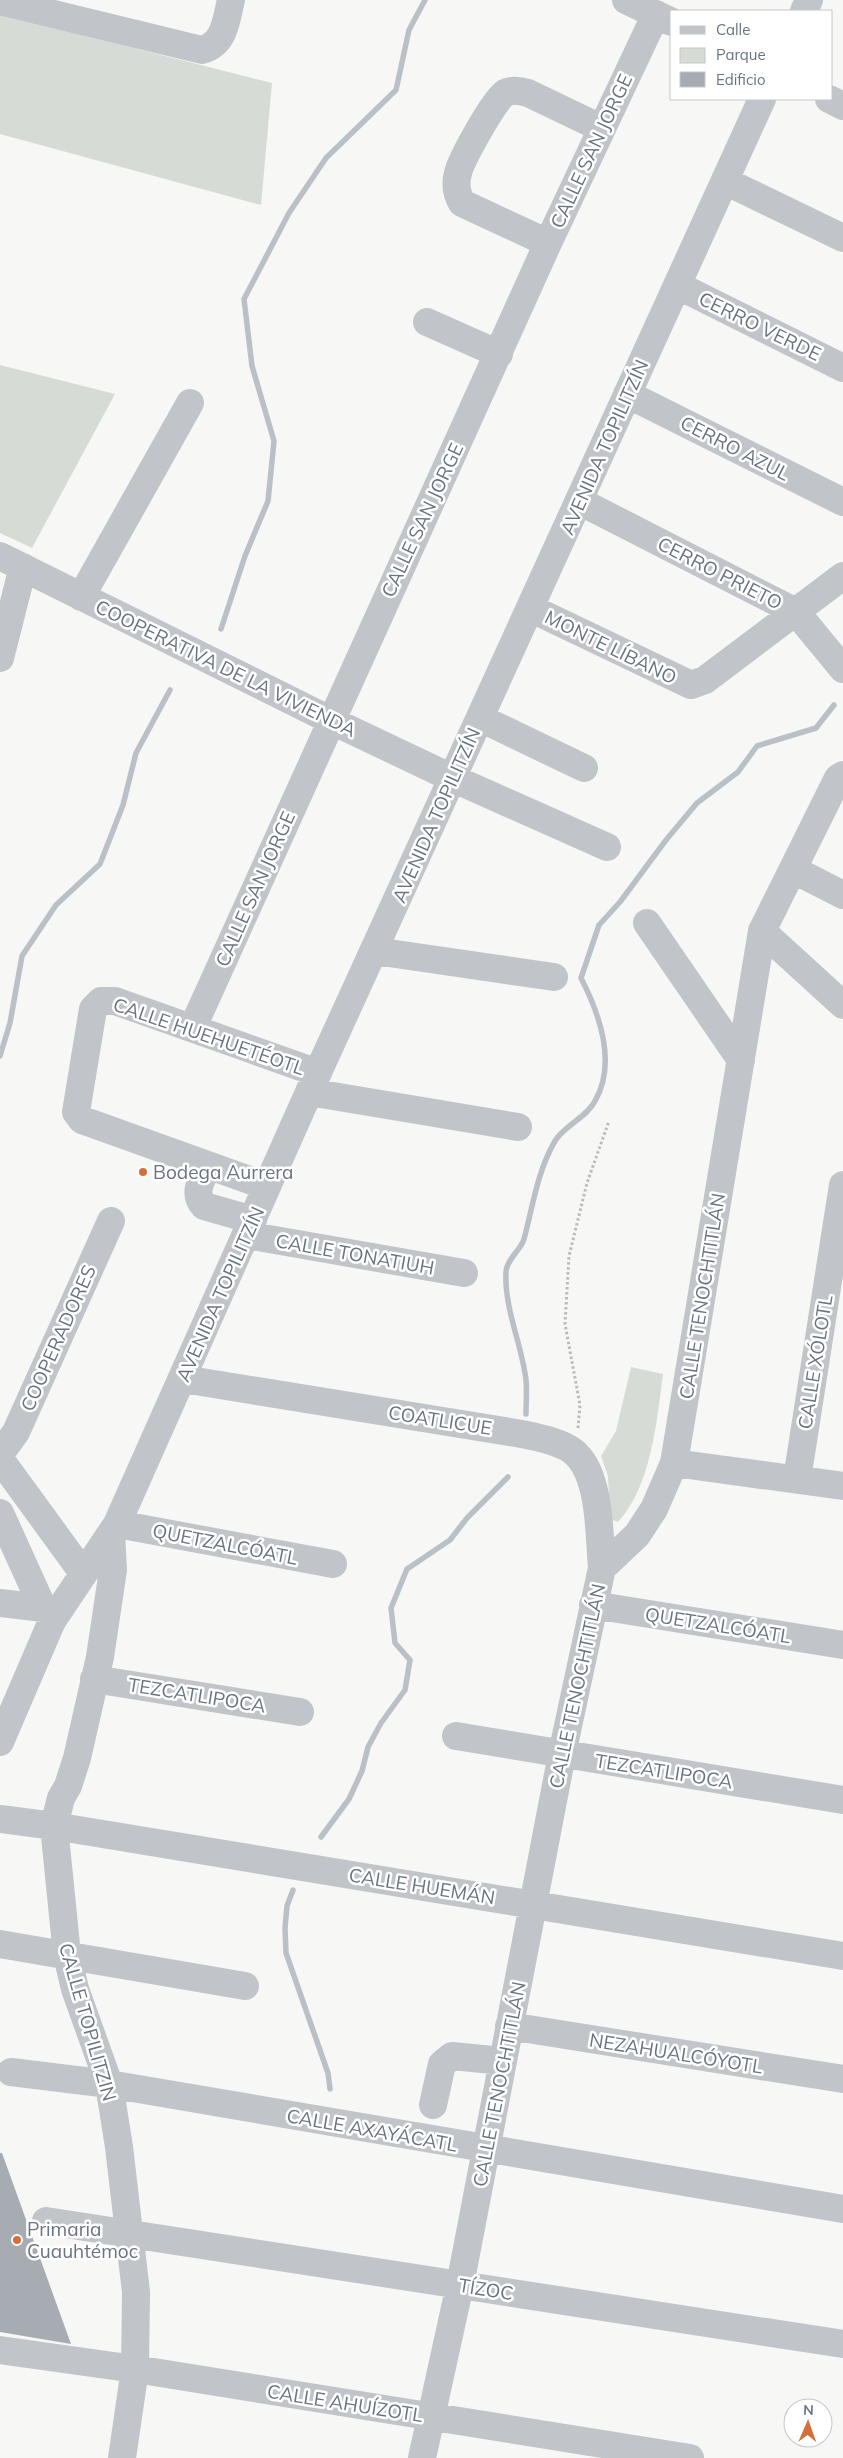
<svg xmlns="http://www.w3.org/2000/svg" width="843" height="2458" font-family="Mulish,sans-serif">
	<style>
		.green { fill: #d6dcd5 }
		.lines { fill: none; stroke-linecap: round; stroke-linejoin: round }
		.stream { stroke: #b9c1c7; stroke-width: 5.5 }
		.building { fill: #a7acb3 }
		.path { stroke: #b9bbbe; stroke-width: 3; stroke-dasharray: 2.5 2.5; stroke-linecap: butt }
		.minor { stroke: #c1c4c8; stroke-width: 28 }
		.poi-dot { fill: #d37039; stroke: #fff; stroke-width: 2 }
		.labels { text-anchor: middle; stroke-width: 5; stroke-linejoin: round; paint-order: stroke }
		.street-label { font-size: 19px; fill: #697483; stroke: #fff }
		.poi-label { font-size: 19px; fill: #697483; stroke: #fff; text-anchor: start }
	</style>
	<rect width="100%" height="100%" fill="#f7f7f5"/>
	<path class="green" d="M0,14L272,83L261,205L0,134Z
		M0,365L115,394L32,548L0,533Z
		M631,1367L663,1374C657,1420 651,1487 618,1522L610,1519L608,1476L601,1456L616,1431Z"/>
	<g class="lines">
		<path class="stream" d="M221,629L245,556L268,501L274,441L252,366L244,299L289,213L326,158L396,90L409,30L425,0
			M0,1056L10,1023L22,956L56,905L100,864L123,805L136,753L170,690
			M526,1414C526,1403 527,1391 526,1380C522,1345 504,1308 506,1272C506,1260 521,1250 524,1239C533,1206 537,1172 555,1141C564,1126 587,1117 595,1101C617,1063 600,1015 581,978L599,925L620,902L666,840L697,803L738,772L757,746L816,728L834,705
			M321,1837L349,1799L362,1771L368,1747L381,1723L405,1690L410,1660L395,1643L391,1608L407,1569L450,1540L467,1518L508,1477
			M293,1890L287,1906L285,1928L286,1953L328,2073L330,2089"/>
	</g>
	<path class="building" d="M0,2153H2L71,2344L0,2332Z"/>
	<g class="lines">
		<path class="path" d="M578,1428L580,1405L565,1324L569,1256L587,1183L609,1121"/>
		<path class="minor" d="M626,0L672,22
			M0,1L202,50C225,44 226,20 231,0
			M804,11L809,0
			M829,99L843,106
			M725,181L843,238
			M548,243L462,203C456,193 455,184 458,173C461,160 494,100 505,93C512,89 521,91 528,93L601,128
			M677,285L843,368
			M427,322L499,354
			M627,394L843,502
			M579,501L796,612L843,669
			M0,556L330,720L452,778L607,847
			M81,597L190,403
			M530,608L691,685L705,680L843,576
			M0,658L23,567
			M480,718L584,768
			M794,870L843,895
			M647,923L741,1060
			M762,931L843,1005
			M375,951L554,977
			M193,1027L548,243L656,14
			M309,1092L518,1127
			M208,1166C202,1179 192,1193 204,1206L253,1220
			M266,1186L82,1120L76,1112L93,1009L101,1001H115L318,1073
			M246,1235L464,1273
			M183,1379L516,1433C533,1436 565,1442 577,1455C601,1480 599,1536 602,1568
			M0,1454L16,1432L111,1221
			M0,1459L83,1573
			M674,1463L843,1486
			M797,1479L843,1185
			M0,1513L43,1608L52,1621
			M117,1524L333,1564
			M111,1533L113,1570L100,1657L77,1758L68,1786L61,1798L54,1826L67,1955L75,1989L109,2084L119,2147L136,2292L135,2369L122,2458
			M0,1603L43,1608
			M593,1605L843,1645
			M94,1679L300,1712
			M456,1736L843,1800
			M0,1742L52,1621L117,1524L309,1092L762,99
			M0,1819L54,1826L843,1956
			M0,1944L245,1986
			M509,2026L843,2079
			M11,2072L109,2084L843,2209
			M433,2105L442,2064L452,2056L503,2061
			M46,2221L843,2344
			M0,2350L135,2369L690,2458
			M422,2458L460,2285L562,1754L602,1568L637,1535L654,1509L674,1463L762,931L838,778L843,775"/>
	</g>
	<g class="poi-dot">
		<circle cx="143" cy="1172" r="5"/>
		<circle cx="17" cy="2240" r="5"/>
	</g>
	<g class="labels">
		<g class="street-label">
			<text transform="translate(591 151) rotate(-65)" y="7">CALLE SAN JORGE</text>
			<text transform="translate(760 326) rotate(26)" y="7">CERRO VERDE</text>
			<text transform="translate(604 447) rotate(-66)" y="7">AVENIDA TOPILITZÍN</text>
			<text transform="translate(735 448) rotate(27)" y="7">CERRO AZUL</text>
			<text transform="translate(422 520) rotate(-65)" y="7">CALLE SAN JORGE</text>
			<text transform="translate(720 573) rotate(27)" y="7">CERRO PRIETO</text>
			<text transform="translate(611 647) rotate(26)" y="7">MONTE LÍBANO</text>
			<text transform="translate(226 668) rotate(26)" y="7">COOPERATIVA DE LA VIVIENDA</text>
			<text transform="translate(436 815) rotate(-66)" y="7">AVENIDA TOPILITZÍN</text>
			<text transform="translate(255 889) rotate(-66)" y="7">CALLE SAN JORGE</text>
			<text transform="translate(209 1036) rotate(19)" y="7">CALLE HUEHUETÉOTL</text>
			<text transform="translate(355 1254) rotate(10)" y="7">CALLE TONATIUH</text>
			<text transform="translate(220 1294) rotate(-66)" y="7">AVENIDA TOPILITZÍN</text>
			<text transform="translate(702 1296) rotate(-81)" y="7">CALLE TENOCHTITLÁN</text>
			<text transform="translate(58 1338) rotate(-66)" y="7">COOPERADORES</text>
			<text transform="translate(815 1362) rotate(-81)" y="7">CALLE XÓLOTL</text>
			<text transform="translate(440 1420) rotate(9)" y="7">COATLICUE</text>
			<text transform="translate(225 1544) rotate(11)" y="7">QUETZALCÓATL</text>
			<text transform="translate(718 1625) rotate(9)" y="7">QUETZALCÓATL</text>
			<text transform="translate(577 1686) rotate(-78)" y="7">CALLE TENOCHTITLÁN</text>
			<text transform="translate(197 1695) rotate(9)" y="7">TEZCATLIPOCA</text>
			<text transform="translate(664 1771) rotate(9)" y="7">TEZCATLIPOCA</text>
			<text transform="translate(422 1886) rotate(9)" y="7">CALLE HUEMÁN</text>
			<text transform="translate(88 2022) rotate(74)" y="7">CALLE TOPILITZIN</text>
			<text transform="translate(676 2053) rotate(9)" y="7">NEZAHUALCÓYOTL</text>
			<text transform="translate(499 2084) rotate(-79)" y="7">CALLE TENOCHTITLÁN</text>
			<text transform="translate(372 2130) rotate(10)" y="7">CALLE AXAYÁCATL</text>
			<text transform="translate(486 2289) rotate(9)" y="7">TÍZOC</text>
			<text transform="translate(345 2403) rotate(9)" y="7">CALLE AHUÍZOTL</text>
		</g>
		<g class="poi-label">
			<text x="153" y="1179">Bodega Aurrera</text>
			<text x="27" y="2236">Primaria<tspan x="27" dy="22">Cuauhtémoc</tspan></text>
		</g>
	</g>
	<rect x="670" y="10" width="162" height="90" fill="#ffffff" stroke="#c3c7cd"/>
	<rect x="680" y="26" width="25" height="8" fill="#c1c4c8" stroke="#c3c7cd"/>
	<text x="716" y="35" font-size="15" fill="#697483">Calle</text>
	<rect x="680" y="48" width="25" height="15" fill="#d6dcd5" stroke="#c3c7cd"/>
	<text x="716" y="60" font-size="15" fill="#697483">Parque</text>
	<rect x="680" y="72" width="25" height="15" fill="#a7acb3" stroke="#c3c7cd"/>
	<text x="716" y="85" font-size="15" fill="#697483">Edificio</text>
	<g transform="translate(808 2423) rotate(2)"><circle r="24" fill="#ffffff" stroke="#c3c7cd"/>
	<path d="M0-4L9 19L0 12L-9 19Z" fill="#d37039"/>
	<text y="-8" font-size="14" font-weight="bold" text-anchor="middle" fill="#697483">N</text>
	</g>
</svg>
